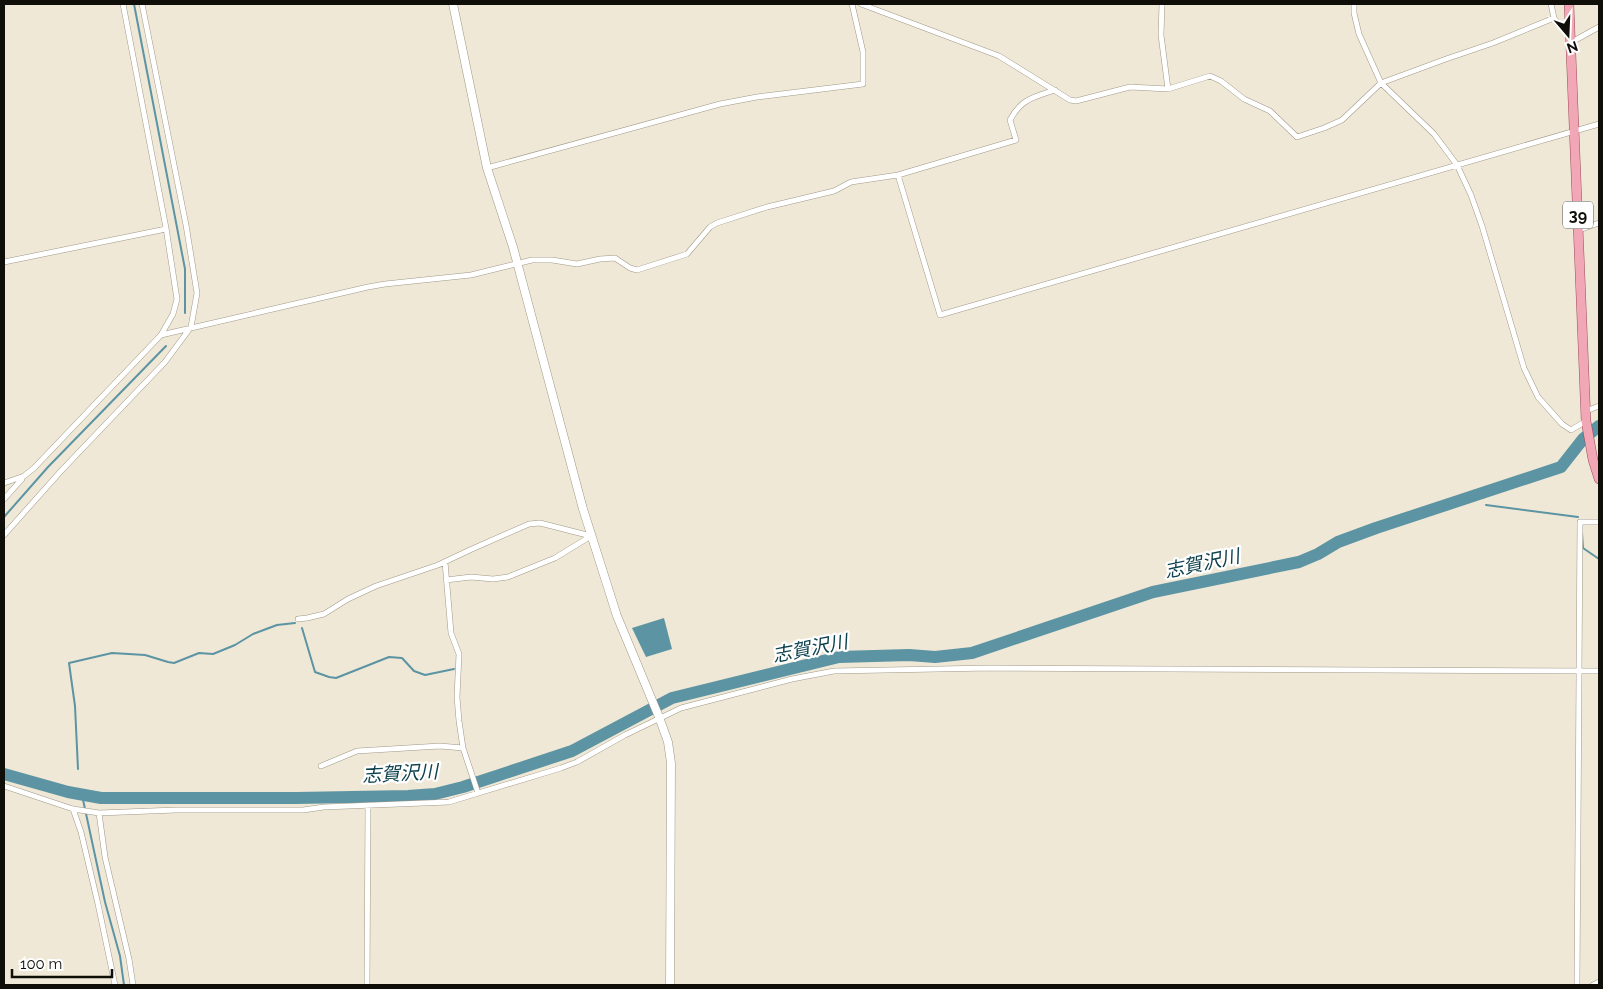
<svg xmlns="http://www.w3.org/2000/svg" width="1603" height="989" font-family="Raleway,'Noto Sans JP',sans-serif">
	<style>
		.water { fill: #5c94a4 }
		.lines { fill: none; stroke-linecap: round; stroke-linejoin: round }
		.stream { stroke: #5c94a4; stroke-width: 2 }
		.river { stroke: #5c94a4; stroke-width: 12 }
		.street-casing { stroke: #a09988; stroke-width: 6 }
		.secondary-casing { stroke: #a09988; stroke-width: 9 }
		.primary-casing { stroke: #9c4b59; stroke-width: 10 }
		.street { stroke: #fff; stroke-width: 5 }
		.secondary { stroke: #fff; stroke-width: 8 }
		.primary { stroke: #f1a7b5; stroke-width: 9 }
		.labels { text-anchor: middle; stroke-width: 4.5; stroke-linejoin: round; paint-order: stroke }
		.shield { fill: #fff; stroke: #585652; stroke-width: 1 }
		.shield-label { font-size: 16px; font-weight: bold; fill: #100e08 }
		.water-label { font-size: 19px; font-style: italic; fill: #0c414d; stroke: #fff }
	</style>
	<rect width="100%" height="100%" fill="#f0e8d6"/>
	<path class="water" d="M664,618L672,649L646,657L632,628Z"/>
	<g class="lines">
		<path class="stream" d="M134,4L185,269V313
			M1482,493L1483,498
			M1486,505L1578,517
			M4,517L48,467L166,346
			M1582,533L1583,548L1599,559
			M302,628L315,672L329,677L336,678L389,657L402,658L414,671L425,675L454,669
			M78,769L75,706L69,663L112,653L145,655L168,662L174,663L199,653L213,654L235,645L253,634L277,625L295,623
			M82,795L105,902L120,956L124,985"/>
		<path class="river" d="M4,774L68,792L101,798H296L408,796L435,794L463,787L572,751L672,698L839,657L909,655L935,657L972,653L1153,592L1299,562L1318,554L1338,542L1376,528L1561,467L1583,439L1599,426"/>
		<g class="street-casing">
			<path id="street" d="M123,4L166,228L177,299L173,314L161,335
				M861,4L999,56L1070,100L1076,101L1130,87L1168,89L1210,76L1221,81L1244,99L1270,111L1297,137L1324,128L1342,120L1381,83L1446,59L1493,43L1554,18L1558,24L1570,26
				M1162,4L1161,35L1168,89
				M1354,4V13L1359,34L1381,83L1434,134L1457,165L1471,195L1482,226L1524,368L1538,397L1562,424L1571,430L1586,421
				M1551,4L1554,18
				M1570,43L1599,27
				M487,168L720,104L757,97L863,84V52L852,4
				M898,175L940,315L1599,124
				M1579,230L1599,223
				M4,262L166,229
				M1586,411L1599,406
				M4,483L24,476L34,468L161,335L368,287L385,284L471,275L532,260H552L577,264L600,259L615,258L630,268L637,270L687,254L710,227L717,223L767,207L834,191L851,182L898,175L1016,140L1010,120C1021,99 1034,97 1055,90
				M4,499L22,479
				M4,535L61,471L165,362L191,327L197,293L186,225L142,4
				M445,562L451,633L459,654L457,697L459,721L463,748L478,793
				M446,580L471,577L493,579L508,577L555,558L591,536
				M298,619L307,618L324,614L348,599L376,586L438,565L472,549L529,524L540,523L591,536
				M321,766L357,751L440,746L463,748
				M4,786L73,809L99,813L176,810H303L324,807L449,802L561,768L577,762L625,735L681,708L792,679L834,671L990,668L1599,671
				M73,809L81,832L98,904L115,985
				M99,813L105,857L129,959L133,985
				M367,985L368,806
				M1577,985L1580,522H1599
				M1593,985L1599,982"/>
		</g>
		<g class="secondary-casing">
			<path id="secondary" d="M453,4L487,168L513,247L583,509L617,616L659,717L668,742L671,763L670,985"/>
		</g>
		<g class="primary-casing">
			<path id="primary" d="M1569,4L1586,421L1593,460L1599,479"/>
		</g>
		<use href="#street" class="street"/>
		<use href="#secondary" class="secondary"/>
		<use href="#primary" class="primary"/>
	</g>
	<g class="labels">
		<rect class="shield" x="1563" y="201.5" width="30" height="27" rx="4"/>
		<g class="shield-label">
			<text x="1578" y="221">39</text>
		</g>
		<g class="water-label">
			<text transform="translate(1202 563) rotate(-12)" y="7">志賀沢川</text>
			<text transform="translate(810 648) rotate(-11)" y="7">志賀沢川</text>
			<text transform="translate(400 773) rotate(-3)" y="7">志賀沢川</text>
		</g>
	</g>
	<rect width="1603" height="989" fill="none" stroke="#100e08" stroke-width="10"/>
	<g transform="translate(1568 35) rotate(161)" stroke="#ffffff" stroke-width="4" paint-order="stroke">
	<path d="M0-4L9 19L0 12L-9 19Z" fill="#100e08"/>
	<text y="-8" font-size="14" font-weight="bold" text-anchor="middle" fill="#100e08">N</text>
	</g>
	<path d="M12 969v8h100v-8" fill="none" stroke="#100e08" stroke-width="2.5"/>
	<text x="20" y="969" font-size="15" fill="#100e08" stroke="#ffffff" stroke-width="4" paint-order="stroke">100 m</text>
</svg>
